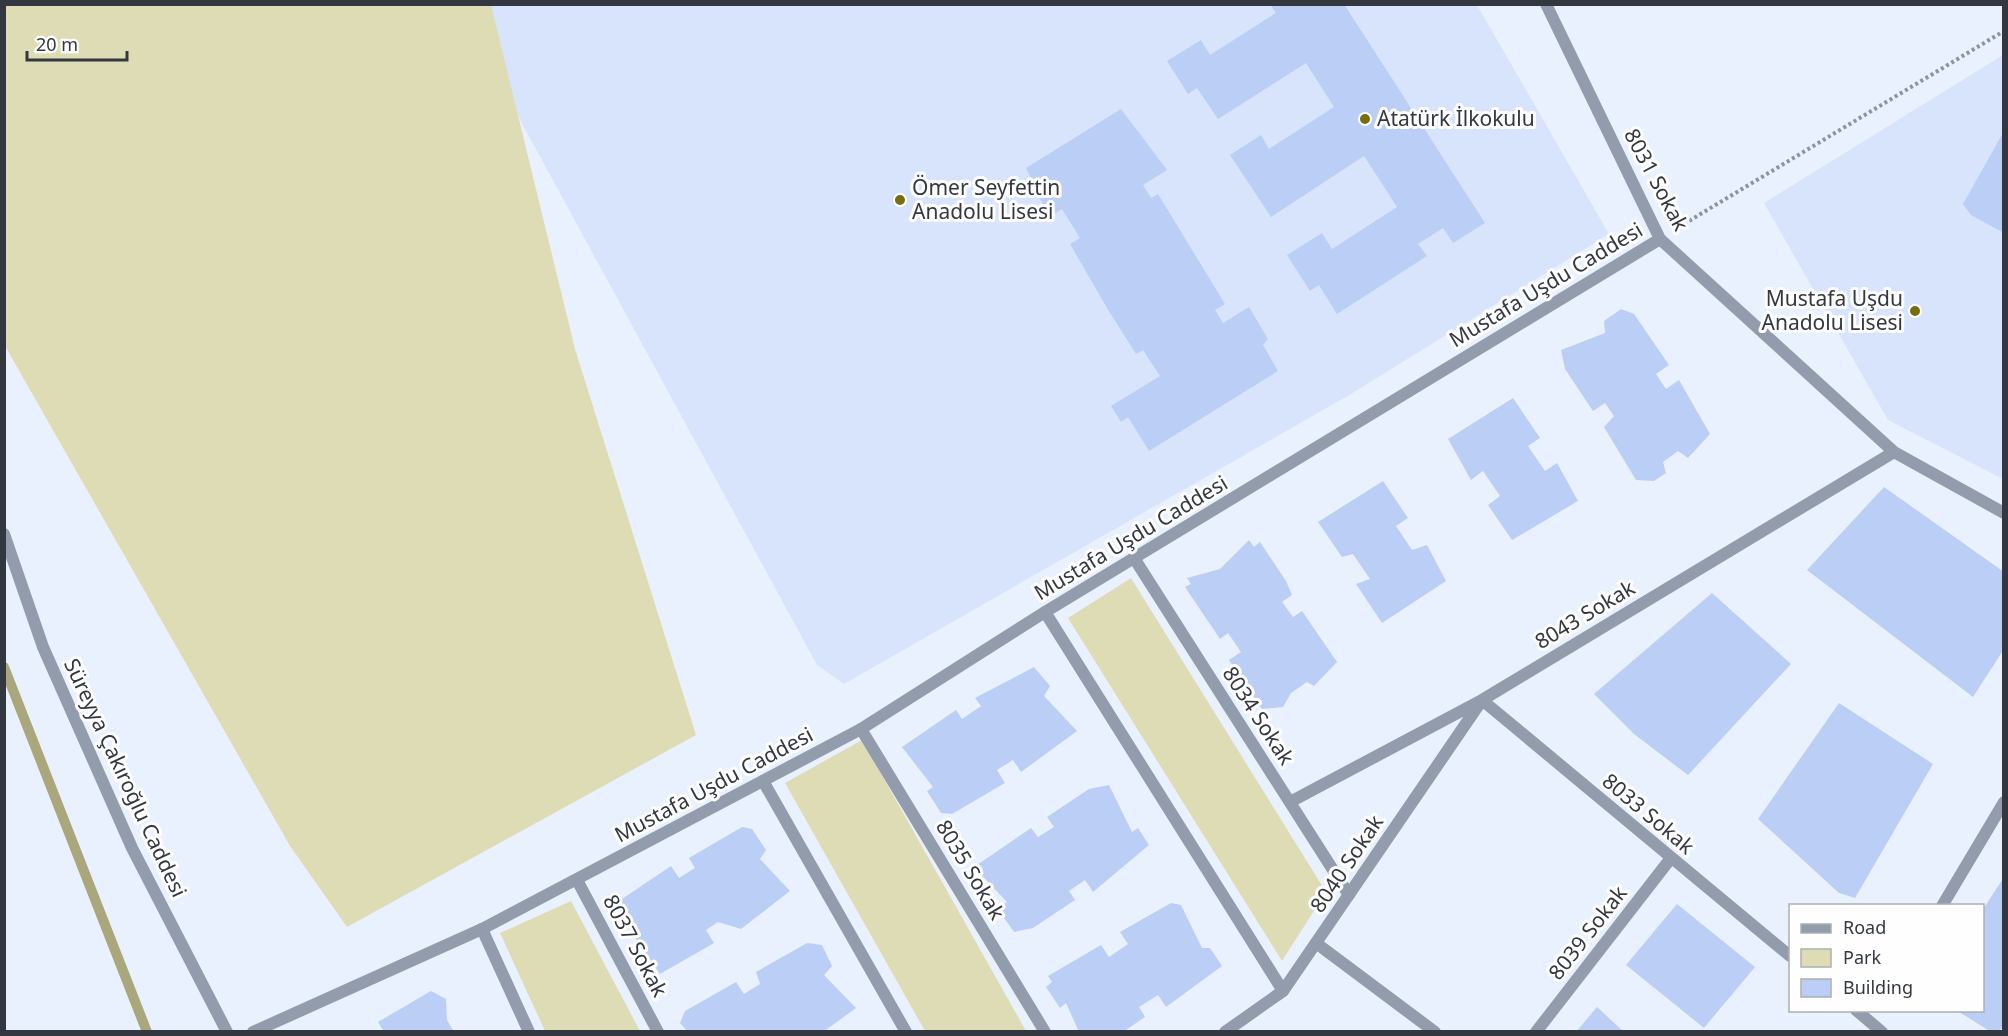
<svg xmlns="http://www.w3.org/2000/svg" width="2008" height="1036" font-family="'Noto Sans',sans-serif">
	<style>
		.built { fill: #d8e4fc }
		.green { fill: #dedcb4 }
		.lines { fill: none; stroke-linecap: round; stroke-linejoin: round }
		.stream { stroke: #aaa77d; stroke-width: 10 }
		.building { fill: #bbcef5 }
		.path { stroke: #8e949f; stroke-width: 4; stroke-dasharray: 3 3; stroke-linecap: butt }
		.service { stroke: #939cac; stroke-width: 12 }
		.minor { stroke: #939cac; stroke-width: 12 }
		.poi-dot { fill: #766f0e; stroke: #fefefe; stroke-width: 2 }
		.labels { text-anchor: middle; stroke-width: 6; stroke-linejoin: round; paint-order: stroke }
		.poi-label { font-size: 21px; fill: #333840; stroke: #fefefe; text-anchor: start }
		.street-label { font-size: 21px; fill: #333840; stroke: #fefefe }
	</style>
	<rect width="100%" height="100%" fill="#e9f1fe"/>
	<path class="built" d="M460,4L1477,5L1609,234L1351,394L844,684L817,665L458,6Z
		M2003,55V479L1888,420L1764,203Z"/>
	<path class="green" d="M4,5H491L575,349L696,735L347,927L290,846L5,346Z
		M1131,578L1326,892L1282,961L1068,618Z
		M862,740L1026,1031H925L785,783Z
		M571,901L640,1031H545L500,933Z"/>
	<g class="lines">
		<path class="stream" d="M4,667L147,1032"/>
	</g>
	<path class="building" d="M1270,4H1344L1485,223L1453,243L1443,228L1418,244L1427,256L1337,314L1319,285L1310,291L1287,255L1322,233L1332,249L1397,207L1364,156L1271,217L1230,155L1261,135L1269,149L1334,107L1306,63L1218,119L1197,88L1188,94L1167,61L1201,40L1210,55L1276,13Z
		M1121,109L1167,170L1143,185L1151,198L1158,194L1225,304L1215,310L1223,323L1249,307L1268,339L1263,345L1278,371L1149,451L1128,417L1121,422L1111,406L1160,376L1143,350L1136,354L1107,308L1070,244L1080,238L1062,209L1049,217L1026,168Z
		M2004,131V233L1971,215L1963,204Z
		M1621,309L1634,314L1669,365L1656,374L1666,389L1679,380L1710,434L1688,458L1678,451L1663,462L1666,473L1654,481L1636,480L1604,427L1614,416L1605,403L1593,411L1565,369L1561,350L1605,333L1604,321Z
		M1513,398L1540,438L1528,446L1545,471L1557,463L1578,501L1512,540L1488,505L1500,496L1483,471L1471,480L1448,439Z
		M1383,481L1408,518L1396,526L1412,550L1427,545L1446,581L1382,623L1356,584L1370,579L1353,554L1342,557L1318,522Z
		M1884,487L2004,572V649L1973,697L1807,570Z
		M1249,540L1254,547L1260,542L1286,581L1292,595L1282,602L1293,617L1302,611L1337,662L1314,686L1307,682L1291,693L1283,707L1262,709L1229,660L1241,652L1228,633L1220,639L1185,587L1191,584L1187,578L1220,569Z
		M1712,593L1791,664L1688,775L1634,734L1594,694Z
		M1034,667L1050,686L1044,696L1077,731L1021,772L1013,760L997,770L1005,783L952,814L941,813L927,791L933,787L902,747L956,710L962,719L981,706L975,698Z
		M1839,703L1933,764L1855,898L1839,893L1758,819Z
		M1109,785L1132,832L1138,828L1149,845L1093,892L1085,880L1069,891L1075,900L1033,928L1014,932L997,908L1007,902L974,867L1031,828L1038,837L1054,827L1047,817L1089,789Z
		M742,827L752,829L766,850L760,859L790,891L741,929L718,922L706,930L714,943L660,974L613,905L671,866L679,878L695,868L689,858Z
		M2004,877V1024L1999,1032H1991L1956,1010H1982V911Z
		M1171,903L1181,905L1202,948H1210L1222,966L1166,1007L1158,995L1139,1007L1145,1017L1123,1032H1079L1066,1003L1060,1008L1046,987L1052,982L1048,976L1101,945L1109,957L1128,944L1120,932Z
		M1677,904L1755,967L1704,1028L1626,965Z
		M807,943L822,945L832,966L824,975L856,1008L823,1032H688L680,1023L685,1011L736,982L744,994L760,984L756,972Z
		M431,991L446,999L447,1020L454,1032H384L378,1022Z
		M1597,1007L1624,1032H1576Z"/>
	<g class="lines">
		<path class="path" d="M1679,227L2004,31"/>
		<path class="service" d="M1134,558L1349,895
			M1045,612L1283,991
			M861,729L1045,1032
			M763,781L906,1032
			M577,880L658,1032
			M482,929L529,1032"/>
		<path class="minor" d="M1546,4L1660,239L1894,452L2004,513
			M4,534L43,647L132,848L227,1032
			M1482,700L1790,956
			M1290,802L1482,700L1894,452
			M1942,906L2004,802
			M1316,943L1435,1032
			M1856,1010L1882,1032
			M253,1032L482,929L861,729L1045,612L1660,239
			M1225,1032L1283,991L1480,703
			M1536,1032L1671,858"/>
	</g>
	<g class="poi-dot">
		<circle cx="1365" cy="119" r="6"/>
		<circle cx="900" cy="200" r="6"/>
		<circle cx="1915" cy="311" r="6"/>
	</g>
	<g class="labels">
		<g class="poi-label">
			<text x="1377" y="126">Atatürk İlkokulu</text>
			<text x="912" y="195">Ömer Seyfettin<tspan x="912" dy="24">Anadolu Lisesi</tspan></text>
			<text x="1903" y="306" text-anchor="end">Mustafa Uşdu<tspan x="1903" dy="24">Anadolu Lisesi</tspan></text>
		</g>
		<g class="street-label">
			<text transform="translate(1656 180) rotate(62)" y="7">8031 Sokak</text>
			<text transform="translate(1546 285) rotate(-31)" y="7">Mustafa Uşdu Caddesi</text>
			<text transform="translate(1131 538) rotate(-31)" y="7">Mustafa Uşdu Caddesi</text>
			<text transform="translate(1585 615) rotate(-31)" y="7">8043 Sokak</text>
			<text transform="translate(1258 716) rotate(57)" y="7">8034 Sokak</text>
			<text transform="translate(125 778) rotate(65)" y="7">Süreyya Çakıroğlu Caddesi</text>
			<text transform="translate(714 785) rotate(-28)" y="7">Mustafa Uşdu Caddesi</text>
			<text transform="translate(1648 814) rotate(40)" y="7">8033 Sokak</text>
			<text transform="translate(1347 864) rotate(-56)" y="7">8040 Sokak</text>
			<text transform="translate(970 870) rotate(59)" y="7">8035 Sokak</text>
			<text transform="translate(1588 933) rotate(-52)" y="7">8039 Sokak</text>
			<text transform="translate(635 946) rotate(62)" y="7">8037 Sokak</text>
		</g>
	</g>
	<rect width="2008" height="1036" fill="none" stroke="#333840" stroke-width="12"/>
	<rect x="1789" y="904" width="195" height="108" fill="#fefefe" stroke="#adafb2" stroke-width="1.5"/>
	<rect x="1801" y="924" width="30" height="9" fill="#939cac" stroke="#adafb2" stroke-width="1.5"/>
	<text x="1843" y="934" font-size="18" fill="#333840">Road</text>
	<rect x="1801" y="949" width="30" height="18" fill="#dedcb4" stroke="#adafb2" stroke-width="1.5"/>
	<text x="1843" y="964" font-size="18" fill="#333840">Park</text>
	<rect x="1801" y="979" width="30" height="18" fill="#bbcef5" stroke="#adafb2" stroke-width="1.5"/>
	<text x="1843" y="994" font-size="18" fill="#333840">Building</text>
	<path d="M27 51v9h100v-9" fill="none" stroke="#333840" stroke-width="3"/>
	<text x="36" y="51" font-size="18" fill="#333840" stroke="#fefefe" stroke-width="4.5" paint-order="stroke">20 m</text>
</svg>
